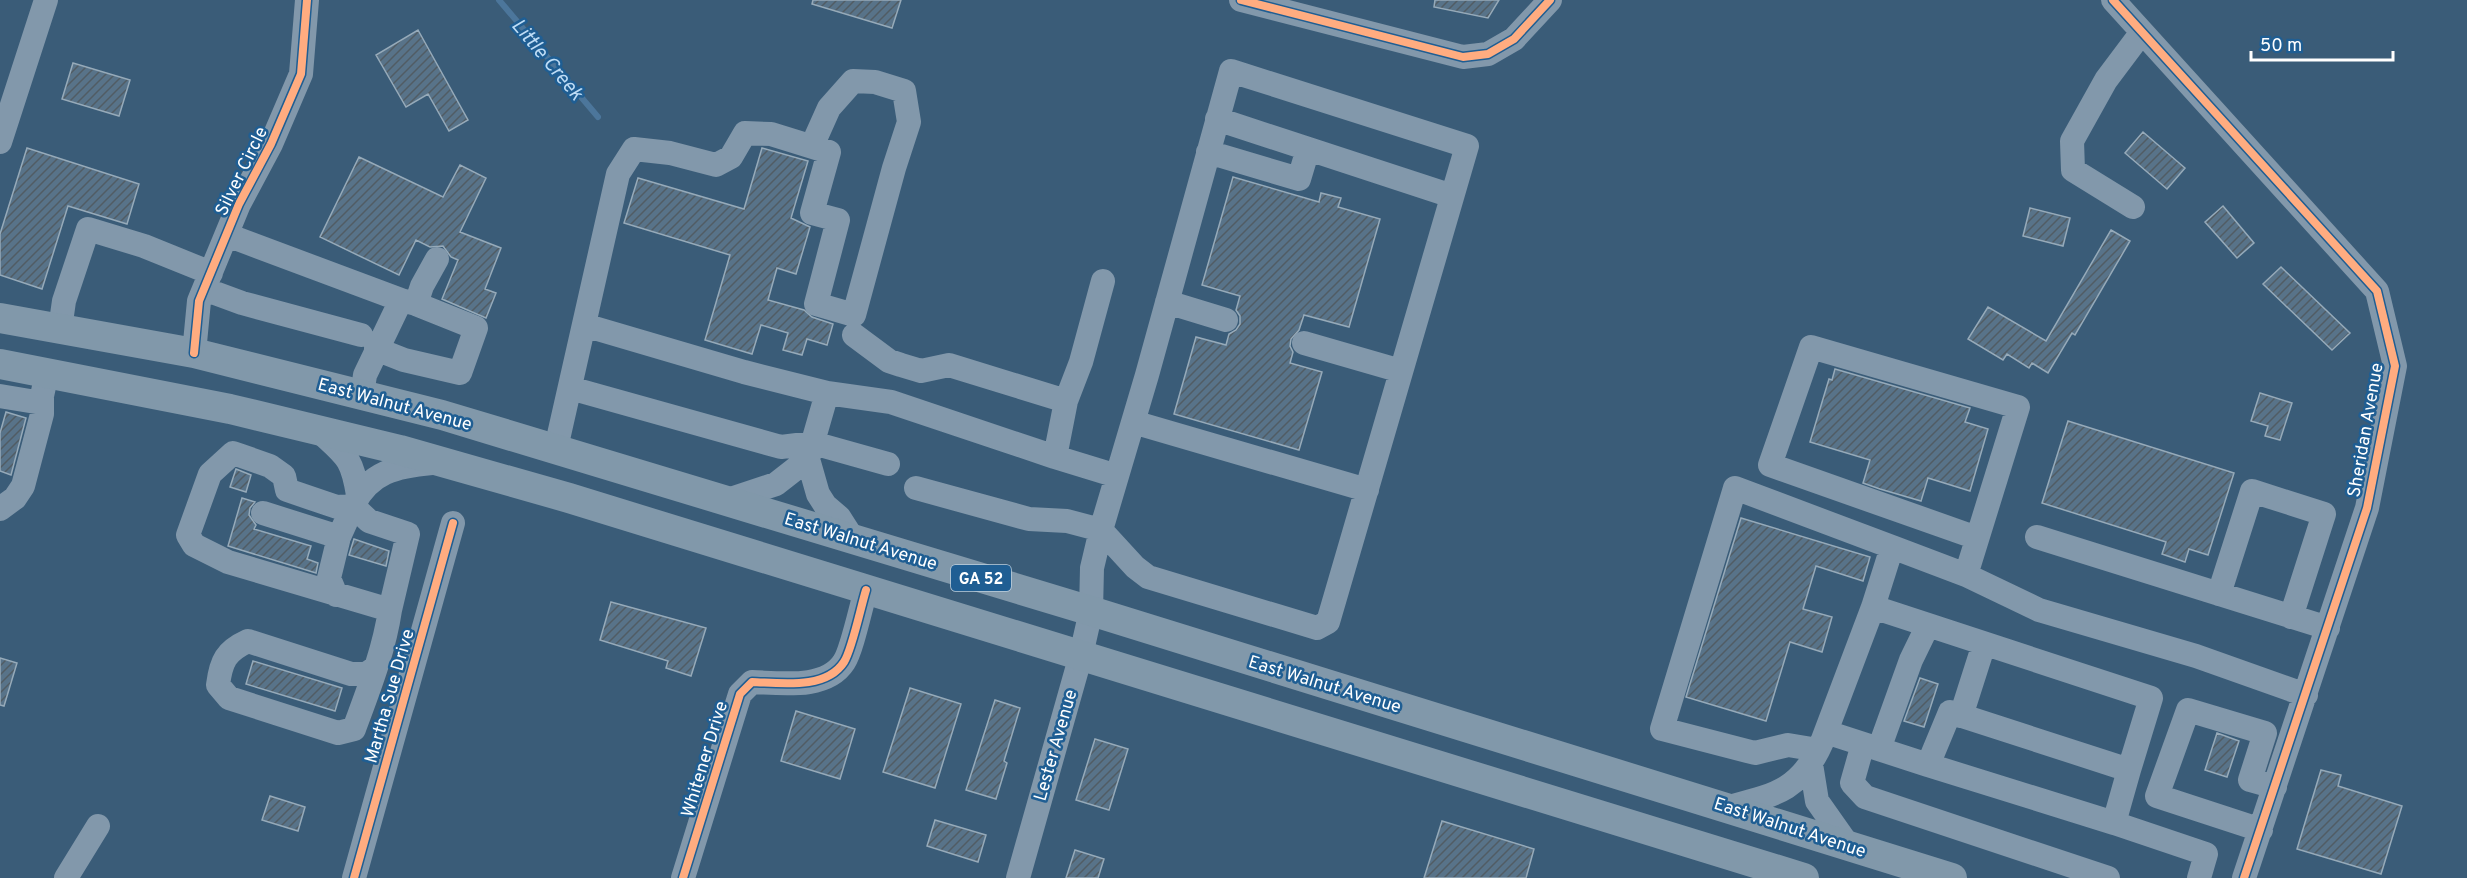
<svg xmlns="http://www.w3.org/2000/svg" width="2467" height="878" font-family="Overpass,sans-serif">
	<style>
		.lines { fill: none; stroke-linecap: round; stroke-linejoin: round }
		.stream { stroke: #4c769b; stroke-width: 6 }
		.building { fill: url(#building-hatch); stroke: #96aab9; stroke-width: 1.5 }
		.minor { stroke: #8298ab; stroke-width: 24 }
		.major { stroke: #8198aa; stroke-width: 30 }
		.cycleway-casing { stroke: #1f5e93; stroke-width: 11 }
		.cycleway { stroke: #ffac80; stroke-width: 8 }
		.labels { text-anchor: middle; stroke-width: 5; stroke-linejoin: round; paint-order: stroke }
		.shield { fill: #1f5e93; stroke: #bccfdf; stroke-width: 1.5 }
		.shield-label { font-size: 16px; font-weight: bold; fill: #fff }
		.street-label { font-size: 18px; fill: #fff; stroke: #1f5e93 }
		.water-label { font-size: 20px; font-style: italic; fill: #bedcf5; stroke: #1f5e93 }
	</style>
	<defs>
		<pattern id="building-hatch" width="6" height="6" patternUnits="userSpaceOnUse" patternTransform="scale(1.5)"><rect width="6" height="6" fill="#587389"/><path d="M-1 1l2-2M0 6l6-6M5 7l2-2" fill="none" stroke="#515c64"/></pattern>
	</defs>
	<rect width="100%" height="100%" fill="#3a5c78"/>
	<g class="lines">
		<path class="stream" d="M499,0L598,117"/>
	</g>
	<path class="building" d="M813,0H901L892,28L812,4Z
		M1435,0H1499L1488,18L1434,7Z
		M418,30L468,120L449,131L428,94L406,107L376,55Z
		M73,63L130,80L119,116L62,99Z
		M2143,132L2185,168L2167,189L2125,153Z
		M27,148L139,184L127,224L68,206L42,289L0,275V234Z
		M762,148L808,161L791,218L810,227L796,274L777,268L768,300L804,310L812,317L833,324L827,345L807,339L802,355L783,350L788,333L761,325L752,354L705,340L730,255L624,223L638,178L744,209Z
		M359,157L443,197L460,165L486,178L460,232L501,248L485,289L496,293L486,318L442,299L458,260L451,257L443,246L430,247L416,240L399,275L320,237Z
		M1233,177L1319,202L1321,193L1341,198L1338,207L1380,219L1349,327L1304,315L1299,330L1291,339L1290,346L1293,352L1290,363L1322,372L1299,450L1174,414L1196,337L1226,345L1229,334L1236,330L1240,324V316L1236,310L1240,296L1202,285Z
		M2223,206L2254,243L2237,258L2205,222Z
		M2030,208L2070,218L2063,246L2023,236Z
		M2111,230L2130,241L2075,335L2072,333L2048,373L2032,363L2029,368L2007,354L2003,360L1968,339L1988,307L2046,341Z
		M2281,267L2350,333L2332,350L2263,284Z
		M1835,369L1970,408L1965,422L1988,429L1970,491L1928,478L1921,501L1880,489L1863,483L1870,460L1810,442L1829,379L1832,380Z
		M2260,393L2292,403L2280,440L2265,436L2268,426L2251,421Z
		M6,412L26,418L11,475L0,471V433Z
		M2068,421L2234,473L2208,555L2189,549L2185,562L2162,554L2166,542L2042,503Z
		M236,469L251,475L246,492L230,487Z
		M242,498L255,502L250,508L249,515L256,525L254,529L311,546L307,559L318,563L316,573L228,546Z
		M1741,518L1870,557L1863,581L1816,566L1803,609L1832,617L1822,652L1790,642L1766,721L1686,697Z
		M354,539L389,551L386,566L349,555Z
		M611,602L706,628L691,676L666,668L668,661L600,640Z
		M0,658L17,663L4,706L0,705Z
		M253,661L342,688L335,711L246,684Z
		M1920,678L1938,684L1924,727L1904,721Z
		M910,688L961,704L935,788L883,772Z
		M995,700L1020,708L1004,761L1007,763L996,799L966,790Z
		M796,711L855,729L840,779L781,761Z
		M2217,733L2239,741L2227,777L2205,770Z
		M1095,739L1128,749L1109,810L1076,800Z
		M2321,770L2341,775L2338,786L2402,806L2381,874L2297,849Z
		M270,796L305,807L298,831L262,820Z
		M935,820L986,835L978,862L927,846Z
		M1442,821L1534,849L1526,878H1424Z
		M1075,850L1104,859L1098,878H1066Z"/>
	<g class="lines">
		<path class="minor" d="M1241,0L1463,57L1488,54L1514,39L1550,0
			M2113,0L2377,291L2395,366L2367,508L2244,878
			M1217,119L1452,196
			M0,142L46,0
			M1208,152L1299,179L1308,149
			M2133,207L2073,170L2072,141L2106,80L2142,32
			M227,235L401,300L365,375L362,395
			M204,289L242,303L361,335
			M1167,302L1226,320
			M416,304L422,286L437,259
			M584,325L744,372L827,393L808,459L818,494L825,505L839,517L853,539
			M60,329L64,301L88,229L144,246L211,273
			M854,335L889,361L901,365L921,371L949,365L1066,401L1055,457
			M1304,343L1401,371
			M376,349L404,360L460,373L476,328L416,304L401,300
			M194,353L199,301L239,204L271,144L301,74L307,0
			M570,388L781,447L813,443L888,464
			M827,393L891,402L1055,457L1117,476
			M0,396L42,403
			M1066,401L1081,362L1103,281
			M1133,422L1367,490
			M319,431C346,456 352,457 358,495
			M556,448L618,174L634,149L670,153L716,165L731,157L745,133L771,134L829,152L812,213L838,220L816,304L854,315L894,168L909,122L904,91L875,82L853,81L829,108L812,146
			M916,488L1029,519L1067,521L1101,530L1135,567L1148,577L1317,628L1328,622L1467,146L1231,71L1147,375L1101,530L1092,568L1091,611L1081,655L1018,878
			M728,500L776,484L808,459
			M0,509L15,498L23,486L42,414V396L47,373
			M263,513L339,537
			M2037,537L2328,628
			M1892,547L1966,575L2039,610L2196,656L2306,695
			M1966,575L2018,407L1811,347L1770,465L1977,538
			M2219,594L2252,491L2324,514L2291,617
			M336,595L329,578L339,537L353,506L369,521L408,534L390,610
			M1873,607L2151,698L2129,770
			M375,668L366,674H351L248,641C226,651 221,661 218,685L229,698L338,733L354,729C368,691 384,651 390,610L228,562L194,545L188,535L210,474L233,453L270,466L284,476L287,490L337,507L353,506C369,472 397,466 432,463
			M1961,716L1984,644
			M1826,732L1928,765L1950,712L2129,770L2114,823L2206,854L2199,878
			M1863,744L1852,783L1865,797L2108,878
			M1879,749L1911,660L1928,625
			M1811,764L1817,801L1848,845
			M1928,765L2114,823
			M1729,807C1775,795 1801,790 1822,742L1873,607L1892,547L1735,488L1662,729L1755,753L1788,745L1818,750
			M2261,830L2157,796L2188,710L2265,733L2250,780L2275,787
			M66,878L98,826
			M354,878L453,523
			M683,878L740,694L752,682C781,683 826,690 844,662C852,650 861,606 866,590"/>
		<path class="major" d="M0,318L194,353L442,415L1091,611L1952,878
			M0,364L230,409L400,450L569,498L1804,878"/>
		<g class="cycleway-casing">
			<path id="cycleway" d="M1241,0L1463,57L1488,54L1514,39L1550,0
				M2113,0L2377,291L2395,366L2367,508L2244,878
				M194,353L199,301L239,204L271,144L301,74L307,0
				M354,878L453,523
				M683,878L740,694L752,682C781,683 826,690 844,662C852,650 861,606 866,590"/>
		</g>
		<use href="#cycleway" class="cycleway"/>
	</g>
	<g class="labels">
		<rect class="shield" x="951" y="565" width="60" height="26" rx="4.5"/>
		<g class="shield-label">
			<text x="981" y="584">GA 52</text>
		</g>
		<g class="street-label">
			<text transform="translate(241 171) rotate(-64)" y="6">Silver Circle</text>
			<text transform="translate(395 404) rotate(15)" y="6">East Walnut Avenue</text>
			<text transform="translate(2365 430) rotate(-80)" y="6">Sheridan Avenue</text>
			<text transform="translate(861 541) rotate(17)" y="6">East Walnut Avenue</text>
			<text transform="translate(1325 684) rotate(17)" y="6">East Walnut Avenue</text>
			<text transform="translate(389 696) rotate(-74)" y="6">Martha Sue Drive</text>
			<text transform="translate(1055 745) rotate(-74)" y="6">Lester Avenue</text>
			<text transform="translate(704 759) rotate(-73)" y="6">Whitener Drive</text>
			<text transform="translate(1790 827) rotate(18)" y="6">East Walnut Avenue</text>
		</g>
		<g class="water-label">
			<text transform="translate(548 59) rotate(50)" y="7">Little Creek</text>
		</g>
	</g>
	<path d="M2251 51v9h142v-9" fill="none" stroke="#ffffff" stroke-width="3"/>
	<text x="2260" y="51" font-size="18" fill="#ffffff" stroke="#1f5e93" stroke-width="4.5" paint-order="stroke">50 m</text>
</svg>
